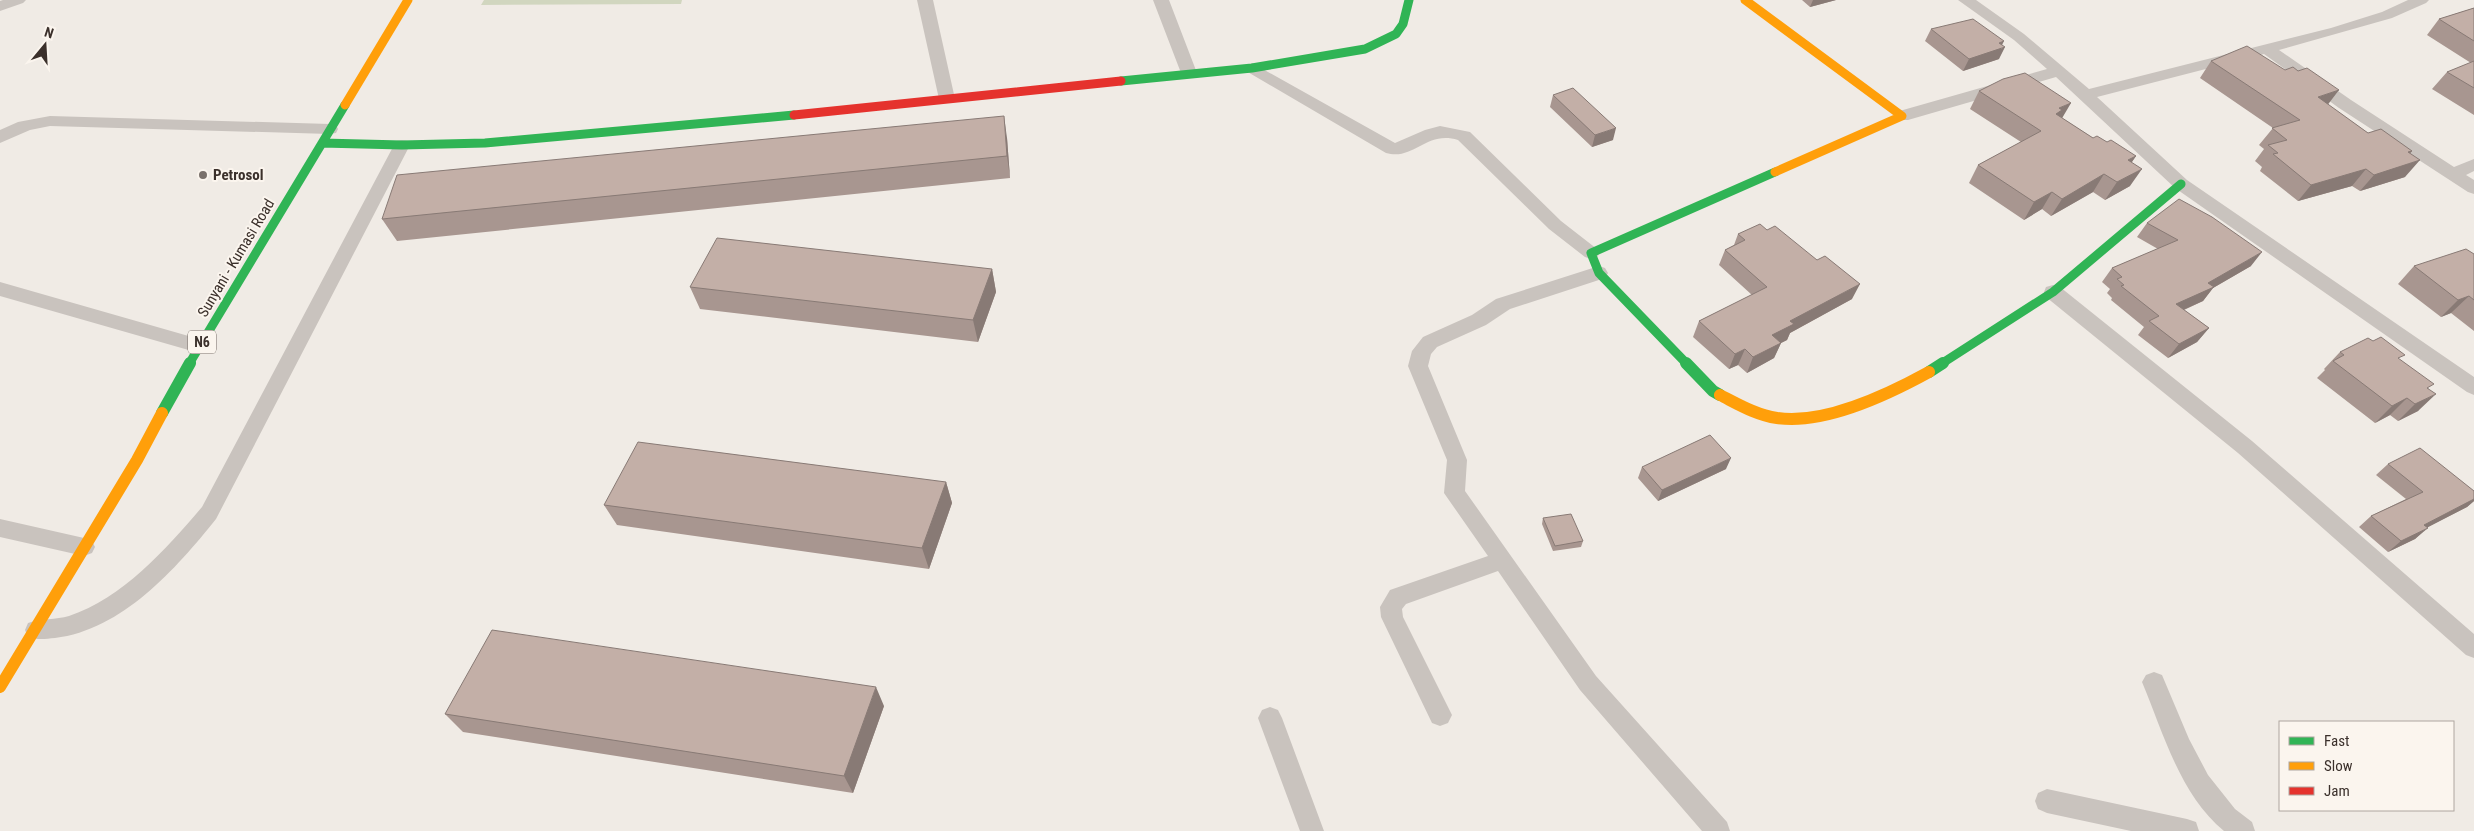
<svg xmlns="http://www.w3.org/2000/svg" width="2474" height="831" font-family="'Roboto Condensed',sans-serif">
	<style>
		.green { fill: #d1d6bf }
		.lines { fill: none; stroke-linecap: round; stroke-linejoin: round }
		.street { fill: #c9c3be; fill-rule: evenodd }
		.fast-far1 { stroke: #30b455; stroke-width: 9 }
		.fast { stroke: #30b455; stroke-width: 12 }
		.slow-far1 { stroke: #ff9f0a; stroke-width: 9 }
		.slow { stroke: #ff9f0a; stroke-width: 12 }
		.jam { stroke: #e5322d; stroke-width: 9 }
		.wall { fill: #a89690 }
		.shaded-wall { fill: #887a75 }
		.building { fill: #c3afa7; stroke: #887a75 }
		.poi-dot { fill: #7a716c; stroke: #fbf5ee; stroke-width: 2 }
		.labels { text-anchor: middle; stroke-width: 4; stroke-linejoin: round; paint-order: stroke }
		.shield { fill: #fbf5ee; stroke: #756b66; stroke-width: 1 }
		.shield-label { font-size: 14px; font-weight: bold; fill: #3b302b }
		.poi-label { font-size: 15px; font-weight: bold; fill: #3b302b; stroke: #fbf5ee; text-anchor: start }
		.street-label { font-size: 15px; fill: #3b302b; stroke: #fbf5ee }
	</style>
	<rect width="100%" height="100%" fill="#f0ebe5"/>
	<path class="green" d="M484,0H682L681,4L481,5Z"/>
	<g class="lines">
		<path class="street" d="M3,0H26L23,3L0,11V1Z
			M917,0H933L955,99L953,103H941L939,99Z
			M1153,0H1169L1197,73L1195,76H1183L1181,73Z
			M1958,0H1976L2024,34L2089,89L2331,28L2382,12L2408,0H2429L2426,3L2392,18L2279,50L2351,100L2454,167L2474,159V171L2466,175L2474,180V194L2468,192L2339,108L2264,54L2097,97L2187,180L2474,377V395L2467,392L2175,188L2056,77L1908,120H1896L1894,116L1896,112L2047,69L2014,40Z
			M1252,63L1395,143L1425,130L1440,126L1470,132L1561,221L1597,249L1600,253L1597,257L1591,259L1585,257L1549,229L1458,140C1426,130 1414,161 1386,153L1246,71L1244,68Z
			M50,116L330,124L336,125L338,129L336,133L330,134L50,126L30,130L0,143V130L18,122Z
			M402,140L408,141L410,145L216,519C176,569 122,630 55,638C45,639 37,640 28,637L25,630L28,623C41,618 56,620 69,616C123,598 166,549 202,507L394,145L396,141Z
			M1599,266L1605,268L1608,273L1605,278L1510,309L1486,325L1437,347L1431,354L1428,366L1467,460L1465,491L1596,676L1727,822L1730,831H1702L1580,690L1498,571L1406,604L1402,609L1403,617L1452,715L1448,723L1440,726L1432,723L1381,617L1380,607L1390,590L1488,556L1444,493L1447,460L1408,366L1412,351L1423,337L1472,315L1496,299Z
			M0,282L199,339L206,341L209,346L206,351L199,353L0,296Z
			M2053,285L2060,287L2252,441L2474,634V658L2466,655L2238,453L2046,297L2044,292L2046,287Z
			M0,519L84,538L92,541L95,547L92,553L84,556L0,537Z
			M2154,672L2162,675L2189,739L2208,775L2235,809L2252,822L2255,831H2224C2180,795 2163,732 2142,682L2146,675Z
			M1270,707L1278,710L1282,718L1324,831H1300L1258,718L1262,710Z
			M2047,789L2187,819L2196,822L2199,831H2131L2047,813L2038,809L2035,801L2038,793Z"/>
		<path class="fast-far1" d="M1121,81L1252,68L1365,49L1396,34L1403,24L1409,0
			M322,143L402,145L485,143L794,115
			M189,364L345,105
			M1687,364L1599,273L1591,253L1775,172
			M1941,364L2053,292L2181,184"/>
		<path class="fast" d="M1686,363L1713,391L1720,395
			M1929,372L1943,363
			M162,413L190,363"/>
		<path class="slow-far1" d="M1745,0L1902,116L1775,172
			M345,105L408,0"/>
		<path class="slow" d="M1720,395C1738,404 1756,415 1777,418C1824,425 1889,394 1929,372
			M0,687L137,460L162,413"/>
		<path class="jam" d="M794,115L1121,81"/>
	</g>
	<path class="wall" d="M1802,0H1836L1810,7Z
		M2474,8V115L2432,89L2447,72L2471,63L2427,35L2439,19Z
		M1931,29L1999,59L1963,71L1925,41Z
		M2211,61L2328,105L2368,133L2412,151L2410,153L2405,177L2360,191L2352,186L2298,201L2260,171L2262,167L2255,161L2264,149L2259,145L2273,128L2200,78Z
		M1979,91L2062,118L2093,138L2107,142L2136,156L2132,162L2130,186L2105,200L2093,192L2051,216L2042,209L2024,220L1969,183L1978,165L2021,142L1970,109Z
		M1553,95L1613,140L1592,147L1550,107Z
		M1007,138L1010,178L397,241L382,219Z
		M2147,223L2251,266L2213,288L2203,301L2184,310L2209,328L2197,342L2168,358L2138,335L2144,327L2111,300L2112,298L2107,293L2110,289L2102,282L2112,268L2158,249L2137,237Z
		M1738,234L1852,299L1790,333L1787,340L1781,343L1774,358L1747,373L1738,365L1729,369L1693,337L1699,321L1752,295L1719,265L1725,250L1734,245Z
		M2474,254V331L2451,313L2441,317L2398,284L2414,266Z
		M992,269L996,292L978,342L700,309L690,287Z
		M2340,352L2400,360L2429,389L2418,411L2398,421L2390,415L2375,423L2317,378L2325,370L2324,369Z
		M2388,464L2474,491V501L2467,507L2427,527L2415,539L2388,552L2359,527L2371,516L2406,499L2376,475Z
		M1642,467L1726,469L1658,501L1638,478Z
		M946,482L952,503L929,569L617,525L604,505Z
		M1543,518L1583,541L1581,547L1553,551L1542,524Z
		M884,706L853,793L463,732L445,714Z"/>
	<path class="shaded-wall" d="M1813,0H1836L1810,7Z
		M2004,41L2000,49L2005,47L1999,59L1963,71L1969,59L1999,43Z
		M2339,90L2326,107L2318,97Z
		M2071,103L2061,120L2045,131L2059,108Z
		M1004,116L1007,138L1010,178L1007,156Z
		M1616,128L1613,140L1592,147L1595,135Z
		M2412,151L2398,167L2420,160L2405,177L2360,191L2374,175L2408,152Z
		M2136,156L2124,173L2128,160Z
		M2142,169L2130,186L2105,200L2117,182Z
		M2366,169L2352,186L2298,201L2311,185Z
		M2104,174L2093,192L2051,216L2062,199Z
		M2052,192L2042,209L2024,220L2034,202Z
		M2262,252L2251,266L2213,288L2203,301L2165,318L2176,304L2208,283Z
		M992,269L996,292L978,342L973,320Z
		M1860,284L1852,299L1790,333L1787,340L1765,351L1772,335L1790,321Z
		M2469,296L2451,313L2441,317L2458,300Z
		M2209,328L2197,342L2168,358L2179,344Z
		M1781,343L1774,358L1747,373L1753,357Z
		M1745,349L1738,365L1729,369L1735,354Z
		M2436,394L2418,411L2398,421L2415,404Z
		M2407,398L2390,415L2375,423L2392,406Z
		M1731,458L1726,469L1658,501L1662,490Z
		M946,482L952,503L929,569L922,548Z
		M2474,499V501L2467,507L2411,536L2424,525Z
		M2428,528L2415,539L2388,552L2401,541Z
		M876,687L884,706L853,793L844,776Z"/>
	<path class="building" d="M2474,8V41L2439,19Z
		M1973,19L2004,41L1999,43L2005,47L1969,59L1931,29Z
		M2247,46L2285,70L2293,67L2298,71L2307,68L2339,90L2318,97L2368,133L2381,129L2412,151L2408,152L2420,160L2374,175L2366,169L2311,185L2273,154L2278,153L2268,145L2287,140L2272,128L2300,120L2211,61Z
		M2474,61V88L2447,72Z
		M2025,73L2071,103L2059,108L2062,110L2056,114L2093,138L2097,136L2107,142L2111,140L2136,156L2128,160L2142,169L2117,182L2104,174L2062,199L2052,192L2034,202L1978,165L2041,131L1979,91L2003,79Z
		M1573,88L1616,128L1595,135L1553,95Z
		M1004,116L1007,156L382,219L397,175Z
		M2179,199L2212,217L2262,252L2208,283L2214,287L2176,304L2209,328L2179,344L2149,321L2159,316L2121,286L2124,285L2117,279L2122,277L2112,268L2178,240L2147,223Z
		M1760,224L1767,230L1775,226L1817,260L1825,256L1860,284L1790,321L1794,324L1772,335L1781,343L1753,357L1745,349L1735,354L1699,321L1767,287L1725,250L1745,240L1738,234Z
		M717,238L992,269L973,320L690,287Z
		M2466,249L2474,254V300L2469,296L2458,300L2414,266Z
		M2381,337L2405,355L2398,358L2434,384L2427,388L2436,394L2415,404L2407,398L2392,406L2333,361L2344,355L2340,352L2368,338L2373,341Z
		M1710,435L1731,458L1662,490L1642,467Z
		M638,442L946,482L922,548L604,505Z
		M2420,448L2474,491V499L2424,525L2428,528L2401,541L2371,516L2423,492L2388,464Z
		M1571,514L1583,541L1555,546L1543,518Z
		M492,630L876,687L844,776L445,714Z"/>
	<circle class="poi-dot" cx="203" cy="175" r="5"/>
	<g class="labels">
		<rect class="shield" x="188" y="330.5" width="28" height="23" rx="4"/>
		<g class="shield-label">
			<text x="202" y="347">N6</text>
		</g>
		<g class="poi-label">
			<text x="213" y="180">Petrosol</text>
		</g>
		<g class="street-label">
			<text transform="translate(236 258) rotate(-59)" y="5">Sunyani - Kumasi Road</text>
		</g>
	</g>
	<rect x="2279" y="721" width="175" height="90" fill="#fbf5ee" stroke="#aea6a0"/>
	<rect x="2289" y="737" width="25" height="8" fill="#30b455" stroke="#aea6a0"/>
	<text x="2324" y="746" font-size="15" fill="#3b302b">Fast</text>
	<rect x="2289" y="762" width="25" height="8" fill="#ff9f0a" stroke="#aea6a0"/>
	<text x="2324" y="771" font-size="15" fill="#3b302b">Slow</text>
	<rect x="2289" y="787" width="25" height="8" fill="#e5322d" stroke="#aea6a0"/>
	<text x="2324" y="796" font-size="15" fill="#3b302b">Jam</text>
	<g transform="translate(45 45) rotate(18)" stroke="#fbf5ee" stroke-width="4" paint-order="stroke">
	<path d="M0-4L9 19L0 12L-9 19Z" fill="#3b302b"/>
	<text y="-8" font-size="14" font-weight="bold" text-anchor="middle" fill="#3b302b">N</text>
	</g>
</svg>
